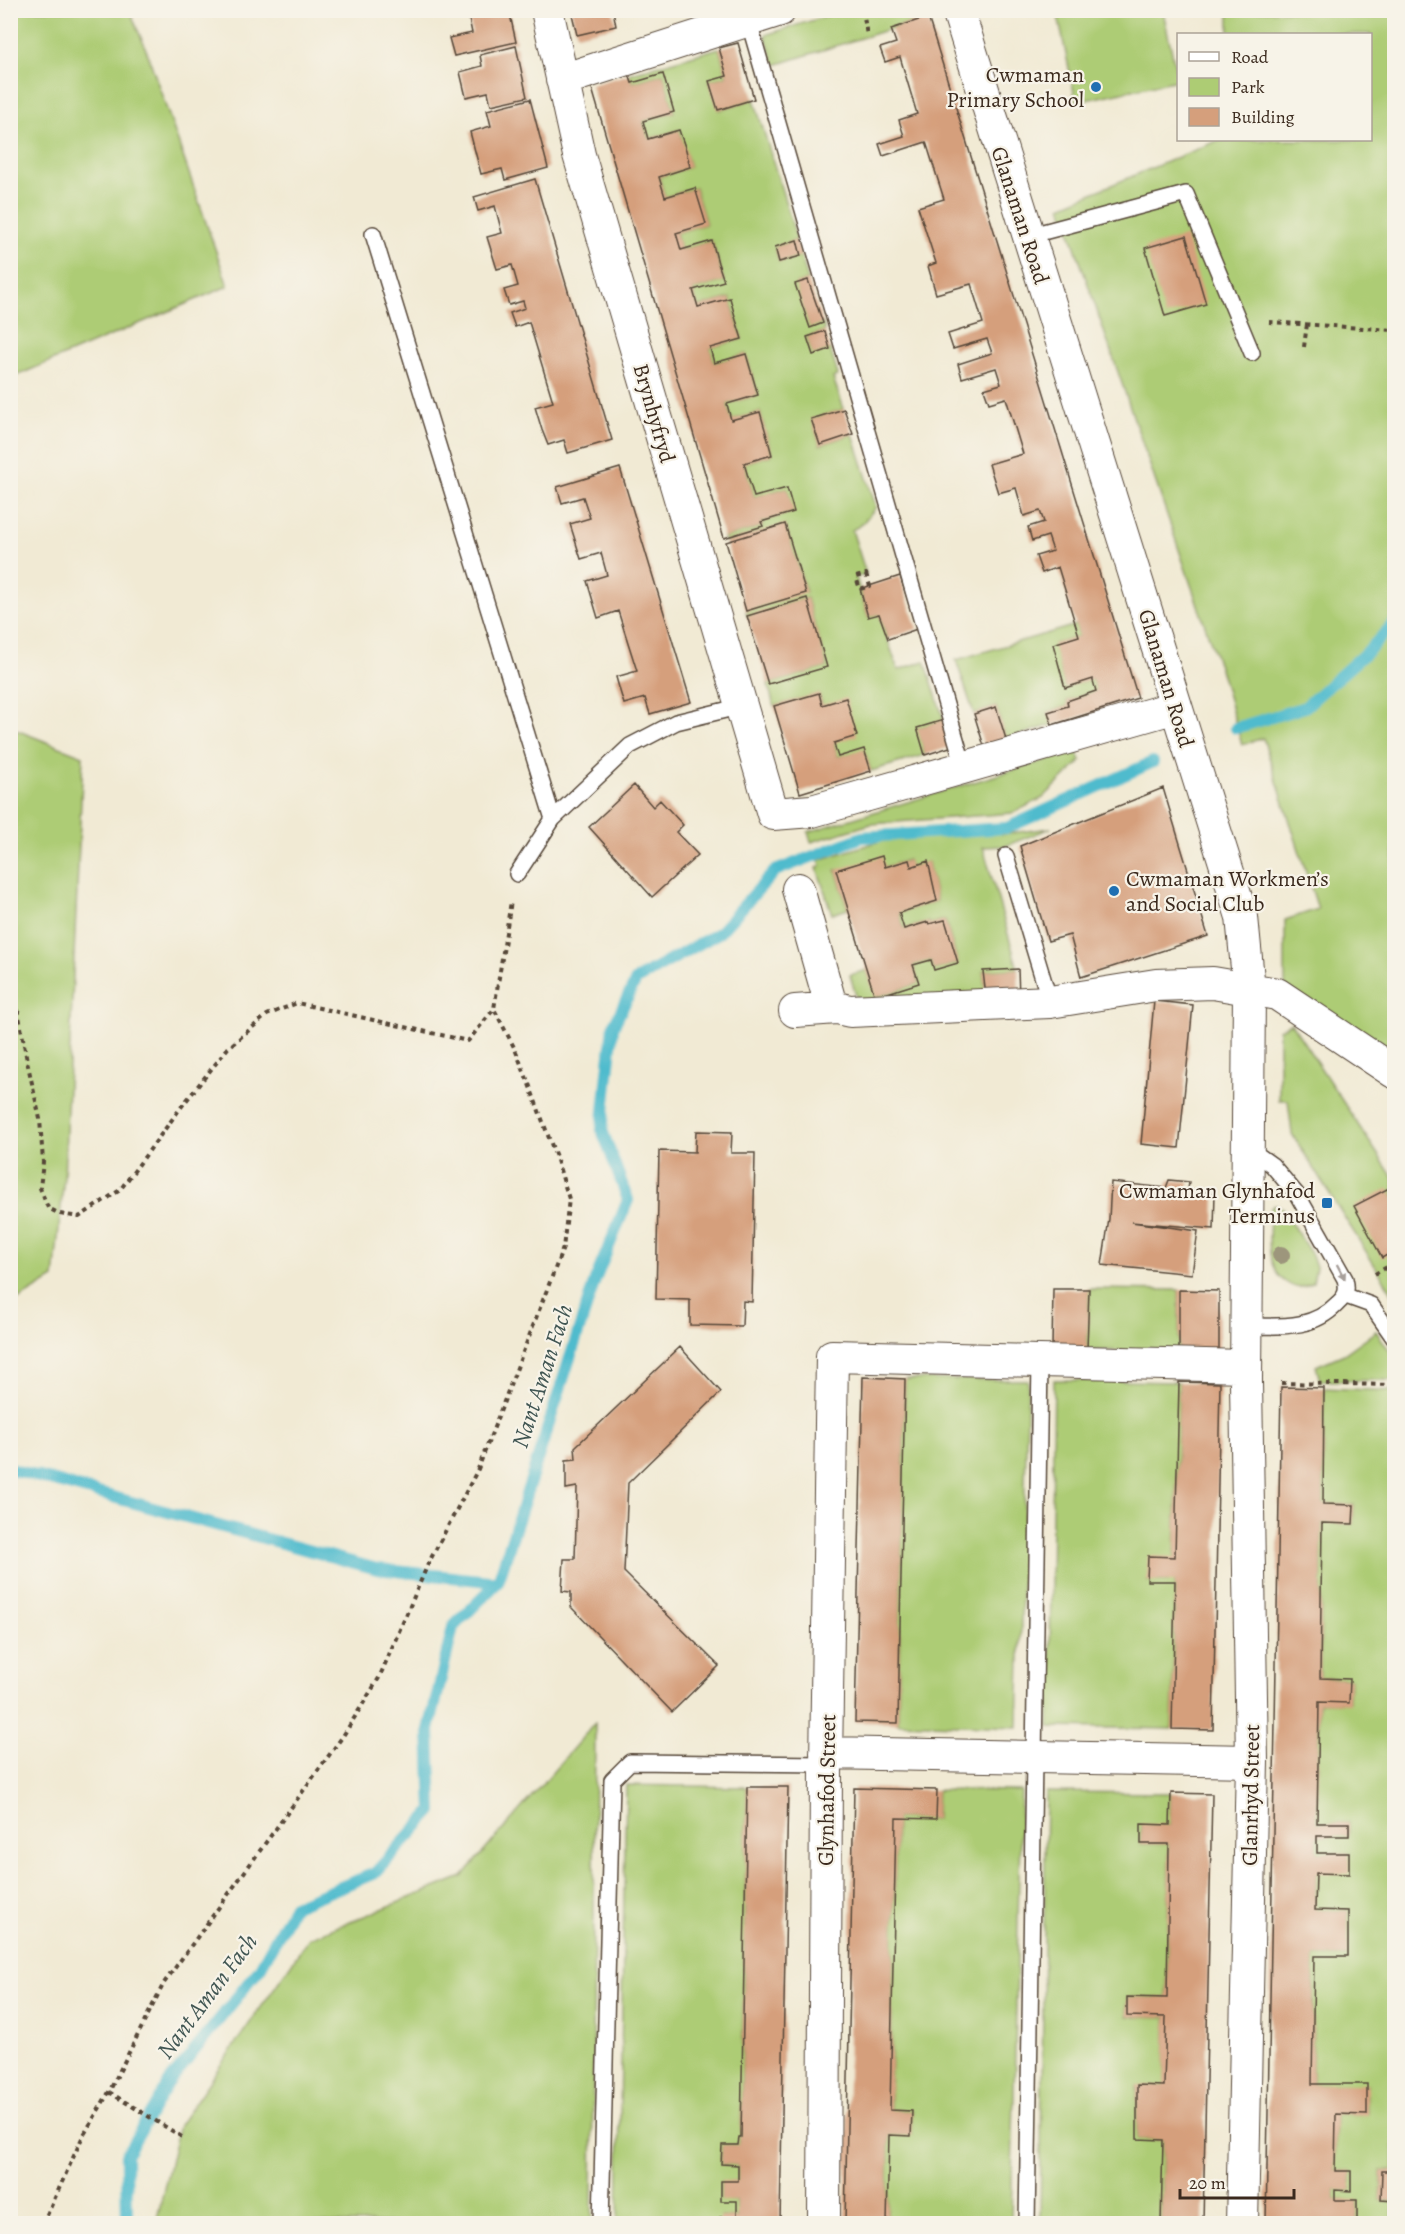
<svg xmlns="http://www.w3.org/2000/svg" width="1405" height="2234" font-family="Alegreya,serif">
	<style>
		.green { fill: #adcc74; stroke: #747b49; stroke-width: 1.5 }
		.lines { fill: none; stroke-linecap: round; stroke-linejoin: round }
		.stream { stroke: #50bbcd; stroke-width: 12 }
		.building { fill: #d59f7c }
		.lane-casing { stroke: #564739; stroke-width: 18 }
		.street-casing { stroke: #564739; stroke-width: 34 }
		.path { stroke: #564739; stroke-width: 4; stroke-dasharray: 4.5 4.5; stroke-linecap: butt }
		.lane { stroke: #fff; stroke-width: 15 }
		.street { stroke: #fff; stroke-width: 32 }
		.tree { fill: #9d967c }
		.oneway { fill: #a79f9a }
		.poi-dot { fill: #1f6fb2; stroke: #f7f3e8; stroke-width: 2 }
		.labels { text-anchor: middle; stroke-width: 4.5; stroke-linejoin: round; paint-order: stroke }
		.poi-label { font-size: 22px; fill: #3b2a1e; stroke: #f7f3e8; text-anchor: end }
		.street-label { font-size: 22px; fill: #3b2a1e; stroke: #f7f3e8 }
		.water-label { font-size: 24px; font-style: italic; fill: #415653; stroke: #f7f3e8 }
	</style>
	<rect width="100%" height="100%" fill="#f7f3e8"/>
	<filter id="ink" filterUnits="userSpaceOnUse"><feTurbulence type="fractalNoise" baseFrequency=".0167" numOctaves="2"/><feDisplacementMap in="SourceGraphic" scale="12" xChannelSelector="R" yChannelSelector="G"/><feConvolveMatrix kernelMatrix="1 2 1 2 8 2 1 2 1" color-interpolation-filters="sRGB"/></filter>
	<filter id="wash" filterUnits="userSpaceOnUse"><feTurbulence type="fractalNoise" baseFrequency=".008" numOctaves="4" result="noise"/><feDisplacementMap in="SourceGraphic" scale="24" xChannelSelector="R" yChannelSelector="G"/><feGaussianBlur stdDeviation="1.35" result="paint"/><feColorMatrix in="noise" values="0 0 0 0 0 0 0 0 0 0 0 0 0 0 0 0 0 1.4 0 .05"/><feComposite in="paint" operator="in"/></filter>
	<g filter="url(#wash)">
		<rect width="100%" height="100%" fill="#f1ead4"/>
		<path class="green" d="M11,10L130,11L147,52L228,286L11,378Z
			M843,11H926L928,17L775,65L765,35Z
			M1057,11H1163L1178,80L1076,102Z
			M1229,11H1394V1057L1285,994V920L1318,909L1263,738L1242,745L1222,675L1061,206L1219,140H1370V34H1229Z
			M719,48L727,76L709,81L719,110L754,99L797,240L775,247L779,262L801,256L808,280L796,284L810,327L823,323L825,331L807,337L813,354L830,349L838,375L833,378L844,409L812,419L820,445L853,434L876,507L861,525L852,530L866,574L856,577L868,617L879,614L898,670L925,661L944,720L918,728L925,755L871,771L864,750L838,757L819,694L774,706L768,684L827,667L807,598L747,616L746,611L806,592L785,525L726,542L724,538L763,526L761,522L793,512L787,488L754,497L744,463L772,455L760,412L731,420L727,404L758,395L746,354L714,363L710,348L742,339L730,298L698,307L693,290L724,281L712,241L681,250L676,233L706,224L695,188L665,197L659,177L690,167L679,130L648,139L643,121L674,112L663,74L632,83L629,74Z
			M1076,625L1079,636L1054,644L1065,687L1093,679L1096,691L1067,701L1068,706L1048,712L1052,725L1006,739L996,707L974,714L956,660Z
			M11,728L83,756L64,1177L54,1278L11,1304Z
			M1077,751L1081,761L1043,798L1013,813L871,824L811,842L808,832Z
			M1051,828L1005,846L983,847L1018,969L983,971L986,997L858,1003L850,975L867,970L876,997L919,983L913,965L931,960L934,970L958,963L945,920L929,924L928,922L904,929L899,913L937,901L928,862L911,867L908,860L885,867L836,870L848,909L832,914L817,868L821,865L819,860L880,841L990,831L1003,834Z
			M1291,1023L1394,1179V1296L1292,1134L1288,1100H1279V1030Z
			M1276,1205L1282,1209L1312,1255L1316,1267L1313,1282C1300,1289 1297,1290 1284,1281C1264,1267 1270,1233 1270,1210L1272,1206Z
			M1089,1289L1179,1290V1352L1087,1350Z
			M1376,1331L1394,1357V1380L1320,1381L1316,1366L1344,1354Z
			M905,1379L1028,1380L1018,1727L898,1723Z
			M1054,1380L1179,1382L1175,1557L1148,1581H1175L1172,1729L1049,1727Z
			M1324,1388L1394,1391V2171H1382L1381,2200L1394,2201V2223H1357V2201L1335,2200V2190H1351V2171H1335L1336,2114H1367V2085L1312,2084L1314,1956H1347L1348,1911L1315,1910L1316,1873L1349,1853H1317V1836H1349V1823H1317L1319,1702H1349L1350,1679L1320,1678L1322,1523L1353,1524L1354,1505L1323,1504Z
			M595,1723L592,2223H156L179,2125L309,1938L462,1877Z
			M626,1785L747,1787L741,2137H739L738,2145H722L721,2164L738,2165V2181L721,2182V2200L737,2201V2218L721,2217L720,2223L618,2224Z
			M937,1790L1021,1791L1011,2223L887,2224L889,2135H911L912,2111L890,2110L896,1818L936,1819Z
			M1046,1792L1171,1793L1170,1825H1141V1844H1169L1167,1998L1127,1997V2016L1166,2017L1165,2086H1137V2139L1163,2140L1161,2223L1040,2224Z"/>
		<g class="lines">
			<path class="stream" d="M1236,728L1305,707L1370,649L1394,623
				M10,1469L377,1569L498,1582
				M127,2224L126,2155L168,2084L260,1968L294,1906L375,1873L432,1811L429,1730L453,1627L498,1582L595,1280L628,1200L602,1130L613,1027L636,980L720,932L775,871L862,837L1007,828L1153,762"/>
		</g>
		<g id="blocks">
			<path class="building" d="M449,10H488V11L451,20Z
				M509,10L516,42L454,56L449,38L472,33L469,19Z
				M571,10H613L616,26L577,35Z
				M928,17L1138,698L1052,725L1048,712L1068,706L1067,701L1096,691L1093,681V679L1065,688L1053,644L1079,636L1058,567L1042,573L1036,556L1053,551L1048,536L1032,541L1028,527L1044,522L1040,511L1024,516L1016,488L998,493L989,464L1023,454L1006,398L989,403L984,389L1001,384L996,368L962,378L958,364L992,353L987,339L953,349L948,334L983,323L971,284L936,294L928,266L936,263L918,207L944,199L926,142L883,156L879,144L904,136L899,120L917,114L900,57L885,62L880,48L896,43L891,29Z
				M738,43L754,99L718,110L709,81L727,76L719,48Z
				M516,46L527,97L491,105L488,92L466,97L460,72L482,66L480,55Z
				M629,74L632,83L663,74L674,112L643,121L648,139L679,130L686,150L690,167L659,177L665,197L695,188L706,224L676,233L681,250L712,241L718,263L724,281L693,290L698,307L730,298L736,320L742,339L710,348L714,363L746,354L758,395L727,404L731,420L760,412L766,433L772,455L744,463L746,470L754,497L787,488L794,512L761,522L763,526L724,538L591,85Z
				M530,99L548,168L505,180L502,169L481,174L470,132L491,126L487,110Z
				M535,179L612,440L568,453L564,440L548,445L542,430L535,407L553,402L551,395L529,322L515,327L510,313L525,308L523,301L509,305L504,290L518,286L512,265L497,269L487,237L502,233L495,206L478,211L474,197Z
				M1186,236L1206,304L1165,316L1145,248Z
				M797,240L801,256L779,262L775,247Z
				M808,280L823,323L810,328L795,284Z
				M825,331L830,349L813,355L807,337Z
				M844,409L853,434L820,445L811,419Z
				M620,468L691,702L650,714L645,698L624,704L620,691L616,677L637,671L618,611L598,618L587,581L607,575L601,553L581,559L570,524L590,518L583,497L562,503L557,487Z
				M785,524L806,593L746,611L726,542Z
				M900,576L917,629L888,639L879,614L868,617L860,589Z
				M807,598L827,667L768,684L747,616Z
				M819,693L822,705L846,698L857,736L834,743L836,751L838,757L864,749L871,771L800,793L774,706Z
				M996,707L1006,739L984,746L974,714Z
				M944,720L953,746L925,755L917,728Z
				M634,785L653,807L660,800L683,825L676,832L698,855L652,897L589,827Z
				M1163,788L1208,936L1081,977L1070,935L1048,941L1020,846Z
				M882,856L885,867L909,860L911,867L928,861L937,901L899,913L904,929L928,922L929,924L945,920L958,963L934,970L931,960L913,965L919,983L875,997L836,870Z
				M1018,969L1019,996L986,997L983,971Z
				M1154,1001L1193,1005L1179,1148L1141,1144Z
				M696,1131L732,1132L731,1153H755L752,1302L743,1301L742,1326L690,1325V1300L656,1299L659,1151L695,1152Z
				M1169,1180L1189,1182L1188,1190L1215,1193L1214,1229L1131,1222L1198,1231L1192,1274L1102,1265L1109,1219L1111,1182L1166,1188Z
				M1389,1188L1394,1198V1251L1382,1258L1354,1206Z
				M1053,1289H1089L1087,1350L1052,1349Z
				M1179,1290L1219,1291V1353L1179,1352Z
				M680,1347L721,1392L628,1483L624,1572L719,1666L672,1712L571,1607V1592L562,1591L564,1559H575L577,1487L566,1489V1460L576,1459L575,1447Z
				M863,1377L905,1379L898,1723L855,1722Z
				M1179,1382L1220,1383L1213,1730L1172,1729L1175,1581H1147L1148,1556L1175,1557Z
				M1281,1387L1324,1388L1323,1504L1354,1505L1353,1524L1322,1523L1320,1678L1350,1679L1349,1703L1319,1702L1317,1823H1349V1836H1317V1853H1349V1874L1316,1873L1315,1910L1348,1911V1956H1314L1312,2084H1367V2115L1336,2114L1335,2171H1351V2191L1335,2190V2200H1357V2223H1266Z
				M747,1787H788L780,2223H720V2217L737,2218V2201H721V2181H738V2165L721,2164L722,2145H738L739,2137H741Z
				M854,1788L937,1790L936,1819L896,1818L890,2110L912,2111L911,2136L889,2135L887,2223H845Z
				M1171,1793L1212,1794L1203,2223H1161L1163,2140L1137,2139V2085L1164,2086L1166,2017L1127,2016V1997L1167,1998L1169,1844H1141V1824L1170,1825Z
				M1382,2171H1394V2201L1381,2200Z"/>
		</g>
	</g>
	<g filter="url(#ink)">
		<use href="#blocks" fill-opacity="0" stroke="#564739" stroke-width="1.5"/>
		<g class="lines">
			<g class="lane-casing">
				<path id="lane" d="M747,16L964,767
					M373,234L553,819
					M1028,236L1186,194L1252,353
					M1006,856L1050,1002
					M517,874L553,819L630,746L676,722L742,706
					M1346,1296L1371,1305L1394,1338
					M1247,1326C1280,1326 1312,1330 1337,1304C1346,1296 1348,1291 1345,1279L1298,1196L1272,1165L1248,1148
					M601,2224L612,1780L630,1762L826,1764
					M1027,2224L1040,1361"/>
			</g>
			<g class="street-casing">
				<path id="street" d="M547,10L579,155L773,814L812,811L1176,707
					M958,10L1242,917L1249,989L1246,1382L1252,1761L1242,2224
					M562,80L780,10
					M798,889L830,1002L837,1008L850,1011L1050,1002L1156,985L1213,983L1277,994L1394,1072
					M795,1011L837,1008
					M826,1753L1252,1761
					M824,2224L826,1764L832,1356L1246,1366"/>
			</g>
			<path class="path" d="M863,10L867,36
				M1269,322L1394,330
				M1304,347L1307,324
				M866,574L870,586L860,589L856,577Z
				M10,965L27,1061L40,1119L43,1162L40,1188L48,1208L60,1214L79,1217L120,1190L182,1106L228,1048L267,1015L297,1003L468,1041L494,1009L511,901
				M1375,1274L1394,1263
				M1281,1383L1394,1385
				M109,2092L182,2137
				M43,2224L82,2138L109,2092L164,1983L343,1736L379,1678L428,1564L478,1469L563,1248L569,1199L556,1157L529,1084L515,1049L494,1009"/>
			<use href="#lane" class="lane"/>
			<use href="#street" class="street"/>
		</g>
		<circle class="tree" cx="1281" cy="1255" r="9"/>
		<defs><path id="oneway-solid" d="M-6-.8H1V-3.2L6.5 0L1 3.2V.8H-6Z" transform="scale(1.5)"/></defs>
		<use class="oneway" href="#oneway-solid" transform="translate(1341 1272) rotate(62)"/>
	</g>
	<g class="poi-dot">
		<circle cx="1096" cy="87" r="6"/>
		<circle cx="1114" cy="891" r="6"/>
		<rect x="1321" y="1197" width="12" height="12" rx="3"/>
	</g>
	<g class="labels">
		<g class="poi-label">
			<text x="1084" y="82">Cwmaman<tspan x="1084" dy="25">Primary School</tspan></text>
			<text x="1126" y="886" text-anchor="start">Cwmaman Workmen’s<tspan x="1126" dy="25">and Social Club</tspan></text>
			<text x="1315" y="1198">Cwmaman Glynhafod<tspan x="1315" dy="25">Terminus</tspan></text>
		</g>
		<g class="street-label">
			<text transform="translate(1021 215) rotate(72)" y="8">Glanaman Road</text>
			<text transform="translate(655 413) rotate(74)" y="8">Brynhyfryd</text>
			<text transform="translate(1167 678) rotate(73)" y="8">Glanaman Road</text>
			<text transform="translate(826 1790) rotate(-89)" y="8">Glynhafod Street</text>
			<text transform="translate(1250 1795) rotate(-89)" y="8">Glanrhyd Street</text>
		</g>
		<g class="water-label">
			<text transform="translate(542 1376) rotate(-72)" y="8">Nant Aman Fach</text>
			<text transform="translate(207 1996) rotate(-53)" y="8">Nant Aman Fach</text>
		</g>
	</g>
	<rect width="1405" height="2234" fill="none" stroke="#f7f3e8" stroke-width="36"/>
	<rect x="1177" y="33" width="195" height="108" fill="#f7f3e8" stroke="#aca397" stroke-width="1.5"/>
	<rect x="1189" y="52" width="30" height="9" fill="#ffffff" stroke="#aca397" stroke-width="1.5"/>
	<text x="1231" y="63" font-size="18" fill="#3b2a1e">Road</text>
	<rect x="1189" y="78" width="30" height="18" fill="#adcc74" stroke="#aca397" stroke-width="1.5"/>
	<text x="1231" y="93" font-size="18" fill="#3b2a1e">Park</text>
	<rect x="1189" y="108" width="30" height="18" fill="#d59f7c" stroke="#aca397" stroke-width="1.5"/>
	<text x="1231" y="123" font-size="18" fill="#3b2a1e">Building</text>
	<path d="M1180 2189v9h114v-9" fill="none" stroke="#3b2a1e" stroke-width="3"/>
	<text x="1189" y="2189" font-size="18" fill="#3b2a1e" stroke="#f7f3e8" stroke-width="4.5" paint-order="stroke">20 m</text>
</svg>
